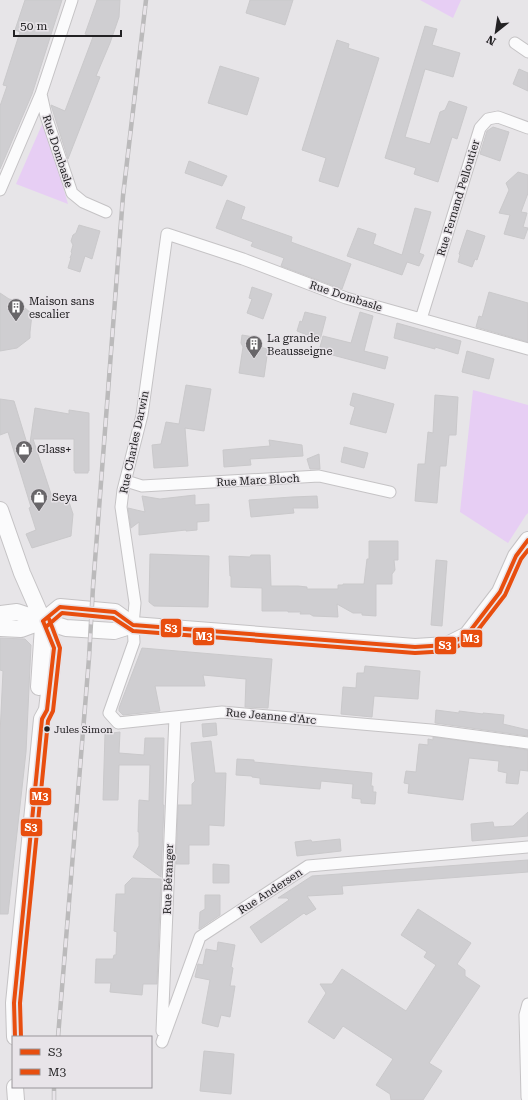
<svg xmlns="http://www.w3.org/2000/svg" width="528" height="1100" font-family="'Roboto Serif',serif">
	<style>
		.green { fill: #e7cef4 }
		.building { fill: #cfced1; stroke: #cac9cb }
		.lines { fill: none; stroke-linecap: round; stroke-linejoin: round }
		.street-casing { stroke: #c5c3c5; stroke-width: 13 }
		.secondary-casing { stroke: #c5c3c5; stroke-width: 18 }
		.street { stroke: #fbfbfc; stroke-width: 11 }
		.secondary { stroke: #fbfbfc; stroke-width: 16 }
		.rail-casing { stroke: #bbbabb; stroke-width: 4.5 }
		.rail { stroke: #e8e4e9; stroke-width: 3; stroke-dasharray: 9; stroke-linecap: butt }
		.bus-1-casing { stroke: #e8e4e9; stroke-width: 7 }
		.bus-2-casing { stroke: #e8e4e9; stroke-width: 7 }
		.bus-1 { stroke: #e84e0f; stroke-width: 4 }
		.bus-2 { stroke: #e84e0f; stroke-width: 4 }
		.bus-dot { fill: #232224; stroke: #e8e4e9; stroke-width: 1.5 }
		.labels { text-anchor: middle; stroke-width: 3; stroke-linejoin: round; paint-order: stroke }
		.bus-label { font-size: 10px; fill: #232224; stroke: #e8e4e9; text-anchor: start }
		.street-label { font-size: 11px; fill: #232224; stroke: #e8e4e9 }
		.poi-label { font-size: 11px; fill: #232224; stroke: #e8e4e9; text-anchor: start }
		.line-badge { stroke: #e8e4e9; stroke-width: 1.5 }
		.badge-label { font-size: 11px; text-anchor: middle; font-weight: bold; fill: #fff }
	</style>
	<rect width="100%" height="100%" fill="#e7e5e8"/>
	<path class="green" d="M420,0H461L453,18Z
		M44,120L68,204L16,184Z
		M473,390L528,405V513L526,515L508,543L460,512Z"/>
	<path class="building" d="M25,0H62L32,94L0,169V106L7,86L3,85L20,32L15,30Z
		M97,0H120L119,17L110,43L96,76L100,77L68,159L51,105L65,111L93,37L85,34Z
		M250,0H293L285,25L246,13Z
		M425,26L437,29L432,45L460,53L453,77L425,69L405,137L430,144L440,112L445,110L449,101L467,107L457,139L452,137L438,182L414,174L416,168L385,158Z
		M337,40L349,44L348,48L379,58L338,187L319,181L326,158L302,150Z
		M220,66L259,78L247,115L208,103Z
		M519,69L528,73V91L513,84Z
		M493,127L509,132L500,161L480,154L487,131Z
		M189,161L227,176L222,186L185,173Z
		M518,172L528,175V193L521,212L527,213L523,227L528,228L524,239L504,234L510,215L499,213L509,190L506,183Z
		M227,200L245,207L241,219L292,237L291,242L351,264L342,289L281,266L284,258L251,246L253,242L216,228Z
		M415,208L431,212L419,253L424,255L419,266L407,262L402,275L347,256L358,228L376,234L373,244L402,255Z
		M79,225L100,231L92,259L85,256L80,272L68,268L71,258H70L72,253L71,252L73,245L71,241L73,235L76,233Z
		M467,230L485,236L477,260L475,259L472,267L458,262L460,255L459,254Z
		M252,287L272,294L263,319L247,313L252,299L249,298Z
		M489,292L528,303V342L476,327L479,316L482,317Z
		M0,293L9,299L17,301L32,314L30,332V338L17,348L0,351Z
		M305,312L326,317L320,340L297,331L300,321L302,322Z
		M360,312L373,316L364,351L388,357L385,369L325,353L327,349L320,347L323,336L351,343Z
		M397,323L461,341L458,354L435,347V349L394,338Z
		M242,335L260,338L259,347L268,349L264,377L239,373L243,347L241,343Z
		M467,351L494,359L489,379L462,372Z
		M186,385L211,389L204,431L185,428L188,466L154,468L152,445L161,444L166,422L179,424Z
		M353,393L394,404L386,433L350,424L355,407L350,405Z
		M435,395L458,397L456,435H449L446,466H440L437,503L415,501L418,464H425L428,432L433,433Z
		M0,399L14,401L29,450L35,408L69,414V410L89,413V471H88V473H75V471H74V439H33L53,500L67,496L73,514L71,536L32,548L26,534L36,530L29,508L31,507L8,432L0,435Z
		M269,440L302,445L303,456L250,459L251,465L224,467L223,450L270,446Z
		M344,447L368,453L364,468L341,462Z
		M319,454L320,469H310L307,459Z
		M195,495V505L209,504V521L197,522V530L186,531V530L139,535V522L131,528L128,508L145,512L142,496L160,499Z
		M317,496L318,508H293L294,513L251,517L249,500L292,497Z
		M369,541H398V560H394L395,570L392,574V584H376V616L362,615V613H353L337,604L338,617L313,616L310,614H300L301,612H288V611H262V588L231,587V576H230L229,556L250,557L251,555H270L271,586H298L307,587V589H338V585H343V584H364L367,559H369Z
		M150,554L209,556L208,607L154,606L149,602Z
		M436,560L447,561L442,626L431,625Z
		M0,638L25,639L31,645L26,752L8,914H0V734L3,671L0,670Z
		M142,648L272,659L268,708L245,707L246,679L203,675L205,686H155L160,711L123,715L119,711V708Z
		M365,666L420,671L418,699L374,696L372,717L341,714L343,687L356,688L357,673H364Z
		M436,710L459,713V711L483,714V713L504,715L503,724L528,730V736L435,723Z
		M216,723L217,735L203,737L202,724Z
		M120,732L119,753L144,755L145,738H164L163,805H164L161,877L133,857L139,846V832H138L139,800L149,801L150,765H119L118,800H103L105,734Z
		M433,737L528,750V771L520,770L518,784L506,783L507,773L498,771L499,761L469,758L463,800L408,793L409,784L404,783L406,771L416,772L419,744L428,745V739L433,740Z
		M211,741L215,773H226L224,826L209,825V845H189V864H176L178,805H192V784L195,781L191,743Z
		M237,759L254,760V762L372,773L371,786H373V792H376L375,804L361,803V799L352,798L353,784L321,781L320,789L260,784V778L252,777V776L236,775Z
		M528,812V836L472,841L471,824L493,822L494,827L513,826Z
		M340,839L341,851L297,856L295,842L311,840L312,842Z
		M528,860V872L342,886L343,894L307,896L316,909L306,915L304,913L261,943L250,927L289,900L287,898H278L312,876Z
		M213,864L229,865V883H213Z
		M132,878L161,879L157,984H143L142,995L110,992L111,983H95L96,959H113L114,955H116L117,932L114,931L116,894H125V885Z
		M205,895H220V915L199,929L200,912L205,909Z
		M418,909L471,943L457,964L465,970V976L480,986L429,1063L442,1071L423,1100H391L390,1094L376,1085L393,1059L343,1026L334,1039L308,1022L326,993L320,984H332L342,969L406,1011L436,965L424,957L427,952L401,935Z
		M218,942L235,945L231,967L233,968L230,986H235L230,1017L221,1015L218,1027L202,1023L210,980L195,977L198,964L203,965L206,949L217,951Z
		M204,1051L234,1054L231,1094L200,1091Z"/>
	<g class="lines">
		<g class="street-casing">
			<path id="street" d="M515,43L528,52
				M41,94L46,116L72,193L83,202L106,212
				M0,190L41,94L72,0
				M421,319L480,128L488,119L498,117L528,128
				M528,349L346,298L243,259L167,234L142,415L123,490L121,507L135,603L133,625L134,642L109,713L118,723L222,712L431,730L528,743
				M126,481L142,486L319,476L390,492
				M528,1004L525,1015L527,1097L528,1100
				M162,1031L175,717
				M162,1042L200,937L308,866L528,847"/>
		</g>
		<g class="secondary-casing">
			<path id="secondary" d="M0,510L22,573L43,621L54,648L47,710L42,719L14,1003L15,1037
				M0,614L17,612L66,628L114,631L133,625L415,647L447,645L467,635L500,592L516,556L528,540
				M0,628L21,629L43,621L60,607L115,612L133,625
				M39,687L43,626
				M15,1087L16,1100"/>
		</g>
		<use href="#street" class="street"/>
		<use href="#secondary" class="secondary"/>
		<g class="rail-casing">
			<path id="rail" d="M58,1037L89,658L93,587L123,196L146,0
				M54,1100V1087"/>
		</g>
		<use href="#rail" class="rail"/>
		<g class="bus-1-casing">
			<path id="bus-1" d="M43,621L60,607L115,612L133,625L415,647L447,645L467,635L500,592L516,556L528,540
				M15,1037L14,1003L42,719L47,710L54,648L43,621"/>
		</g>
		<g class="bus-2-casing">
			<path id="bus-2" d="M47,626L62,613L113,618L133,631L415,653L449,651L471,639L505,595L521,559L528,550
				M21,1037L20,1003L48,721L53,711L60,648L49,619"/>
		</g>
		<use href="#bus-1" class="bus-1"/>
		<use href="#bus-2" class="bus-2"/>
	</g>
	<defs>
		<g id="building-pin" transform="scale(0.9)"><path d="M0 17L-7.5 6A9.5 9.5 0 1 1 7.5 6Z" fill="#686669" stroke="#e8e4e9"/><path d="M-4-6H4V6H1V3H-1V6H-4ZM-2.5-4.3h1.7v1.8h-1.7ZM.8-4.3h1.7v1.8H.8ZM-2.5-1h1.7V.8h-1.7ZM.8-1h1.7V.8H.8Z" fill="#fff"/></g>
		<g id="shop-pin" transform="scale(0.9)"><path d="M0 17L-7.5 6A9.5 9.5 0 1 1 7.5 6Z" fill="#686669" stroke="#e8e4e9"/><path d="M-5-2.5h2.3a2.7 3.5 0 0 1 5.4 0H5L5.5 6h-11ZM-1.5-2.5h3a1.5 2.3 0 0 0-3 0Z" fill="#fff"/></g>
	</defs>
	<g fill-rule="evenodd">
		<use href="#building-pin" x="16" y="307"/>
		<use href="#building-pin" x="254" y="344"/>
		<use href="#shop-pin" x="24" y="449"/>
		<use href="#shop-pin" x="39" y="497"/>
	</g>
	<circle class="bus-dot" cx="47" cy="729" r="3.5"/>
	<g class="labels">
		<g class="bus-label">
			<text x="54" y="733">Jules Simon</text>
		</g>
		<g class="street-label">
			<text transform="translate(58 151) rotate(72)" y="4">Rue Dombasle</text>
			<text transform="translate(458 198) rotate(-73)" y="4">Rue Fernand Pelloutier</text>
			<text transform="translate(346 296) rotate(18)" y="4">Rue Dombasle</text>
			<text transform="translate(134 442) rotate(-78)" y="4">Rue Charles Darwin</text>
			<text transform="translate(258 480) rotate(-3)" y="4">Rue Marc Bloch</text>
			<text transform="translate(271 716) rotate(5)" y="4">Rue Jeanne d'Arc</text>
			<text transform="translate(168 879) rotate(-88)" y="4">Rue Béranger</text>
			<text transform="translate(270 891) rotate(-33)" y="4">Rue Andersen</text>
		</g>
		<g class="poi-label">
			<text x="29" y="305">Maison sans<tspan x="29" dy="13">escalier</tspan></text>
			<text x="267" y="342">La grande<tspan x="267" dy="13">Beausseigne</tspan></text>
			<text x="37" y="453">Glass+</text>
			<text x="52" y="501">Seya</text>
		</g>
	</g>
	<g class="line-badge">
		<rect x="160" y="618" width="22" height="20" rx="4" fill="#e84e0f"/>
		<rect x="192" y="627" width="23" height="19" rx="4" fill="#e84e0f"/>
		<rect x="460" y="629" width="23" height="19" rx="4" fill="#e84e0f"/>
		<rect x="434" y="636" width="23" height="19" rx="4" fill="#e84e0f"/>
		<rect x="29" y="787" width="23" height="19" rx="4" fill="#e84e0f"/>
		<rect x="20" y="818" width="23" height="19" rx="4" fill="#e84e0f"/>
	</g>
	<g class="badge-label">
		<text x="171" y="632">S3</text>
		<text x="204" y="640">M3</text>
		<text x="471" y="642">M3</text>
		<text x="445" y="649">S3</text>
		<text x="40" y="800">M3</text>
		<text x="31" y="831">S3</text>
	</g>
	<rect x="12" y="1036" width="140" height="52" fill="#e8e4e9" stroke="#99969a"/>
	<rect x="20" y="1049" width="20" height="6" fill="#e84e0f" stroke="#99969a"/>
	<text x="48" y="1056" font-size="12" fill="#232224">S3</text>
	<rect x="20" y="1069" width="20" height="6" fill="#e84e0f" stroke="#99969a"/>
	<text x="48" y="1076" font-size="12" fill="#232224">M3</text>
	<g transform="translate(496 32) rotate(210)" stroke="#e8e4e9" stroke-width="3" paint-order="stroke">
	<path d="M0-3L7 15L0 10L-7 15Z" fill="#232224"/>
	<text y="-6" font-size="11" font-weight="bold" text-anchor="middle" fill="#232224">N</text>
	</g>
	<path d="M14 30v6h107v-6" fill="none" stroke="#232224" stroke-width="2"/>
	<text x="20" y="30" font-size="12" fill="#232224" stroke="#e8e4e9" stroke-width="3" paint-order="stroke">50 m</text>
</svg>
